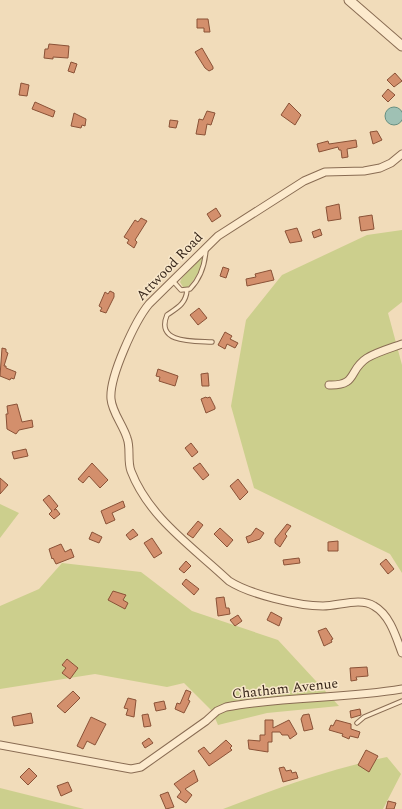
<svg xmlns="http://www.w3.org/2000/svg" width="402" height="809" font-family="Spectral,serif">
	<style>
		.green { fill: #cccf8d }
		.water { fill: #9fc1b4; stroke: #668f82 }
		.building { fill: #d38f6c; stroke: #8a5237 }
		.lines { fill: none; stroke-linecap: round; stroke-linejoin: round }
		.service-casing { stroke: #896c53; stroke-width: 5.5 }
		.minor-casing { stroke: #896c53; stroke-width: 9 }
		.tertiary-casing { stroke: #896c53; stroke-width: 11 }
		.service { stroke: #fceacd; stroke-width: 3.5 }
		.minor { stroke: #fceacd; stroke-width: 7 }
		.tertiary { stroke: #fceacd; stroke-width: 9 }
		.labels { text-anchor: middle; stroke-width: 3; stroke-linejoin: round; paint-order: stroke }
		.street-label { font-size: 14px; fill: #362519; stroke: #f8e7ca }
	</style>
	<rect width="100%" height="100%" fill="#f1dcba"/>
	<path class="green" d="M402,230V302L388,313L402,365V573L390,554L254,488L231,406L246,320L282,275L367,235Z
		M202,256C204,268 195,278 188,287H183L180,282L182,278Z
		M0,504L19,513L0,538Z
		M62,563L141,572L192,611L278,640L339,706L267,713L218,725L212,711L184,683L167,687L95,674L0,689V606L39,589Z
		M387,757L401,774L383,809H223C277,788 330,769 387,757Z
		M0,788L84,809H0Z"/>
	<path class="water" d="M385 116a9 9 0 1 1 18 0a9 9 0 1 1-18 0Z"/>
	<path class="building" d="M197,19H208L210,32H204V28H197Z
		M49,44L69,46L68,58L53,57V59L44,58L45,49H48Z
		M202,48L213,67V69L209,71L205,68L195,52Z
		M71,62L77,64L74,73L68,71Z
		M395,73L402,81L394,87L387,80Z
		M21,83L29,85L27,96L19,95Z
		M388,89L395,95L388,102L382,96Z
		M35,102L55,111L53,117L32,109Z
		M289,103L301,115L295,125L281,115Z
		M207,111L215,113L211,125L207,124L205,135L196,134L199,119L203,120Z
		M74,113L86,119L85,126L82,125L81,128L71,126Z
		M170,120L178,121L176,128L169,127Z
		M377,131L382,140L373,144L370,132Z
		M356,140L357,147L347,149L348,157L342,158L341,150H339L338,147L319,152L317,144L328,141L329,144Z
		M339,204L341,219L328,221L326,207Z
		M216,208L221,216L212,222L207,214Z
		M372,215L374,229L361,231L359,217Z
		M141,218L147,221L135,240L137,242L134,248L127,243L129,240L124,237L135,220L138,222Z
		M297,228L302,241L290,243L285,231Z
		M320,229L322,235L314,238L312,232Z
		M223,267L229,269L226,278L220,276Z
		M271,270L274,280L247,286L246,279L256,277L255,274Z
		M110,291L114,293V297L106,313L100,311L102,308L99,306L105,292L108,294Z
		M199,308L207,318L198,325L190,315Z
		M225,332L232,336L230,339L238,343L235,348L227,344L225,349L218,345Z
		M2,348L6,349V352L8,353L4,366H6V368L16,372L14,379L11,378L10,380L0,376Z
		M158,369L178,376L175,386L159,381L160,377L156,376Z
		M208,373L209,386H202L201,374Z
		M206,397L207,398L210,397L215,407V409L206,413L201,399Z
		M17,404L22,422L32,420L33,427L19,430L16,434L7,429L6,414H8L7,406Z
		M191,443L198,452L192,457L185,448Z
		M26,449L28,456L14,459L12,452Z
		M92,463L108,480L100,488L89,476L83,483L78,479Z
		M200,463L209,475L203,480L193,468Z
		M0,478L8,485L0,494Z
		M238,479L248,492L240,500L230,486Z
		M49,495L58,506L54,510L56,509L60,514L54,519L49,514L52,511L43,500Z
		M123,501L125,507L112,513L115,520L106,524L101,511Z
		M198,521L203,525L193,538L187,534Z
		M287,524L291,526L285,534L287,536L280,547L275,543V539Z
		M220,528L233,540L227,547L214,534Z
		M256,528L264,533L260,539L248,543L246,537L251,535Z
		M133,529L138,535L130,540L126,535Z
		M92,532L102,537L99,543L89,539Z
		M152,538L162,553L154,558L144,543Z
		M338,541V551H328V542Z
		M61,544L65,552L71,549L74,557L56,564L53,558L52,559L49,549Z
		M299,558L300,563L284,565L283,560Z
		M386,559L394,569L388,574L380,564Z
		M186,561L191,566L184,573L179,569Z
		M186,579L199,589L194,595L182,584Z
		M113,591L126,595L123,600L128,603L125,609L108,600Z
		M224,597L226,608H229L230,614L218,616L216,598Z
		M271,612L282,618L279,626L267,620Z
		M238,615L242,621L235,626L230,620Z
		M326,628L333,639L331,640L332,642L324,646L318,631Z
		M67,659L78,668L70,679L62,673L66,668L62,665Z
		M367,667L368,676L356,677L357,680L351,681L350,668Z
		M186,690L191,692L188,700L190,701L184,713L175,709L177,703L180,704Z
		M73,691L80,698L65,713L57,706Z
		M128,698L136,700L134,717L126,715L128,709L124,708Z
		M164,701L166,709L156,711L154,703Z
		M360,709L361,715L351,718L350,711Z
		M31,713L33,723L14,726L12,717Z
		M148,714L151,726L144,727L142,715Z
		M309,714L313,729L304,731L301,719L303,715Z
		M91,717L106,724L95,745L87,741L83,749L77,746Z
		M265,720H273V728L289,720L297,734L290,739L288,735H282L280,732H272V742H268V752L249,749L248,740L260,741V735H265Z
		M336,720L351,724V729L360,732L358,738L350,736L349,739L342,736L343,734L329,730L331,725L333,726Z
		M149,738L153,743L145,748L142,743Z
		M226,740L232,746L230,748L232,750L209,766L198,751L204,747L210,754Z
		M366,750L378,756L369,772L358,765Z
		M284,767L286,771L291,770L292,773L296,772L298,778L283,782L279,768Z
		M29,768L37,776L28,785L20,777Z
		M194,770L198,781L185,789L192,795L186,803L177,797L181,792L174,784Z
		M68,782L72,791L61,796L57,786Z
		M168,792L174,807L166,809L160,795Z
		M388,801L396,803L394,809H386Z"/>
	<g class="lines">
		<g class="service-casing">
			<path id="service" d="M173,281L181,290L190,289C201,278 205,265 206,249
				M187,290C186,304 177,308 167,315C155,344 195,341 212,342
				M357,723L364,717L402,701"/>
		</g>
		<g class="minor-casing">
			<path id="minor" d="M402,154L391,163L380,168L364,171L325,172L304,181L218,236L149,304C135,321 109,377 111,399C112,412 123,425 127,438C131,448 127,460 131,471C149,518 193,547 229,581C249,594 298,606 323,606C339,606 360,597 374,606C390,615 396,637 402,653
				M329,385C358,386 348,370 367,358C377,352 391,348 402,344
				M0,745L131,769L141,767L206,721L217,711L226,707C284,696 344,699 402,689"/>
		</g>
		<g class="tertiary-casing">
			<path id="tertiary" d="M349,0L402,46"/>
		</g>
		<use href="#service" class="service"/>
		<use href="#minor" class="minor"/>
		<use href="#tertiary" class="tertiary"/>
	</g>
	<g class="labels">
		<g class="street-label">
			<text transform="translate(169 266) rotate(-46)" y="5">Attwood Road</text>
			<text transform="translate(285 688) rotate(-6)" y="5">Chatham Avenue</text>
		</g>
	</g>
</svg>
